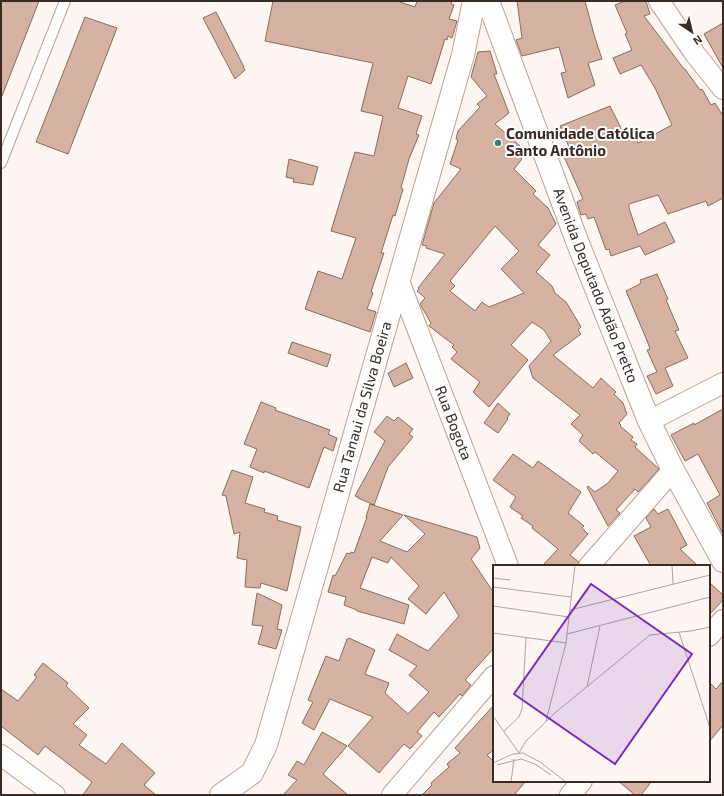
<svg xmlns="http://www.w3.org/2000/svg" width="724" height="796" font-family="'Exo 2',sans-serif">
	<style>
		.building { fill: #d6b2a2; stroke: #8c6b5c; fill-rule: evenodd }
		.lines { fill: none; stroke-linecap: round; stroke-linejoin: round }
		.lane-casing { stroke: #c3a090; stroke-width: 12 }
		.street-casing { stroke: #c3a090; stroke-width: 22 }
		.secondary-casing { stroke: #c3a090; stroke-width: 24 }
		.lane { stroke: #fff; stroke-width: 10 }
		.street { stroke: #fff; stroke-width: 20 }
		.secondary { stroke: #fff; stroke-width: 22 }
		.poi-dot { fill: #367f7f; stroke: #fff; stroke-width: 1.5 }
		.labels { text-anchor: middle; stroke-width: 4; stroke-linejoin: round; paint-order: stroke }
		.poi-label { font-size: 15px; font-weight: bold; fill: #392b25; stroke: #fff; text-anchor: start }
		.street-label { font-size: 15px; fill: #392b25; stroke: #fff }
		.inset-road { fill: none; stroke: #afa5a0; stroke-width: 1 }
		.view { fill: #7b2cbf; fill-opacity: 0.15; stroke: #7b2cbf; stroke-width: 2 }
		.inset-edge { fill: none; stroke: #392b25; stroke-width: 2 }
	</style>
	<rect width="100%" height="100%" fill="#fdf6f2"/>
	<path class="building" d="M1,1H39L2,96H1Z
		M273,1H397L415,7L417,1H452L451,4L454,5L449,19L457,21L452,38L448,36L447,40L445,39L431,84L408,76L398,108L422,116L416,134L419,135L409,159L401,188L403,189L395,216L393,215L381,253H384L371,292L373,293L367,309L376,312L370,332L305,309L318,271L342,279L356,238L331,231L355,152L374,156L383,116L361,111L373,63L265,41Z
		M517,1H585L595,38L602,59L588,63L595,85L568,98L561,73L566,72L559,47L522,56L516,40L522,38Z
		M625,1H646L650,14L644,16L684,69H685L700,90L702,89L711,105L715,103L723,116V198L708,206L706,201L668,214L658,195L629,204V208L638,235L665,222L675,242L645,255L640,246L611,256L609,249L606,250L594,217L588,219L586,214L581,215L577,202L583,199L562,152L570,149L560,126L610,106L626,138L634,135L638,143L672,125L655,88L641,65L620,74L613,58L632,50L625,34L627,33L615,5Z
		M216,12L244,67H243L245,70L235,79L203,18Z
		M85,17L117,28L68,154L36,142Z
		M723,23V68L704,34Z
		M490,51L497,74H494L509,113L495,124L520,146L515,152L522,159L514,169L536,191L533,194L548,208L556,224L538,245L550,255L536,272L552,286L555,293L566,302L581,327L578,330L581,334L553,355L593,388L601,378L616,392L614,394L623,403L627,414L619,423L621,425L620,426L633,437L631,440L637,444L635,447L659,469L638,492L635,489L616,510L620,513L608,526L587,487L588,486L595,492L608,483L618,471L595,452L593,454L579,441L583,435L571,424L580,415L533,378L529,366L551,341L544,330L532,322L511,345L528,360L489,407L473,392L480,382L451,359L457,352L452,347L454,345L429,326L431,323L420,304L425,298L417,291L419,289L418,288L445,254L426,248L427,246L422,245L434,203L461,169L450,164L458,140L456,139L458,131L480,107L477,104L487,96L471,77L478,52ZM495,226L519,251L501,269L524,293L489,307L482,302L475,311L450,291L455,286L450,281Z
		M289,159L318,167L313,185L293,182L294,179L286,177Z
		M657,274L668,299L666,300L679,330L675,331L688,358L665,368L673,386L656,394L647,376L657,372L647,350L650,349L648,343L626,291L640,284L641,282L640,280Z
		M292,342L331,355L327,367L288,353Z
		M406,363L413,378L394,387L388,373Z
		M261,402L276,408L275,410L330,430L328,434L337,438L333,451L324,447L309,488L264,471V473L250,467L257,449L244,444Z
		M498,403L510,414L507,418L508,419L498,433L484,423Z
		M723,409V534L707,503L720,495L698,454L685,461L671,435L694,423V425Z
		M387,416L394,421L398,417L413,429L409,434L413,437L388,467L374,505L358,498V497L355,496L385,441L374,432Z
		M513,454L533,468L538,461L581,492L568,513L584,526L582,528L588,534L570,555L579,562L578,566H542L558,549L532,528L533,526L521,518L523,516L510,507L516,497L493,480Z
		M232,470L253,477L245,503L265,509L264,512L278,516L277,520L301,527L287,591L261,583L260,588L245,587L247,560L237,558L240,532L234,534L226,496L222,495Z
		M370,504L403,515L380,541L407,552L425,534L404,515L477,537L480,548L471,559L494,593V648L465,680L471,685L462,696L460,694L439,717L434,712L417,732L422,736L410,749L404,744L379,773L348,746L373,717L330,699L314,730L302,723L313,702L308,700L326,656L339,661L347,639H348L349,638L375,650L365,674L389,683L385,693L408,714L429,692L409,675L417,666L389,650L397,634L428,651L459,616L444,592L426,614L408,599L419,586L391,557L388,563L372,557L360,588L409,605L404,624L357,611V610L344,605L346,597L328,592L333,575L335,576L347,553L350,554L351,552L354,553L367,517H366Z
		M654,509L658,514L668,509L687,545L680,549L698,566H651L634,536L651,527L646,518Z
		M709,582L723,595V600L709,615Z
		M257,593L282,605L277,629L282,630L276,649L258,644L263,626L252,625Z
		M43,663L68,683L66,686L89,708L73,724L87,735L79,745L106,764L122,743L155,773L144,785L156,795H83L92,782L45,746L38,755L1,726V689L18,701L37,677L34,675Z
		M723,681V725L709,742V682L716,689Z
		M494,705V750L487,755L494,762V781H526L514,795H422L432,785L431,783L449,767L447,764L460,753L455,748Z
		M322,732L347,746L323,774L348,795H283L297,780L288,775L297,761L304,765Z
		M618,781H652L641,795H635Z"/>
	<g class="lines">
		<g class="lane-casing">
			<path id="lane" d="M1,163L65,1"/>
		</g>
		<g class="street-casing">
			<g id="street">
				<path d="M659,1L695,54L723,89"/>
				<path id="s1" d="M399,281L508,566"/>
				<path d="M649,421L723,383"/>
				<path d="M589,566L673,470"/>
				<path d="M709,636L723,620"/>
				<path d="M1,755L55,795"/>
				<path d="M392,795L494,676"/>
				<path d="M570,795L582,781"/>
			</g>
		</g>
		<g class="secondary-casing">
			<g id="secondary">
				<path id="s2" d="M488,1L577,241L649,421L673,470L723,561"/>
				<path id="s3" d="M221,795L252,773L266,745L463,55L474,1"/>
			</g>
		</g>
		<use href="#lane" class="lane"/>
		<use href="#street" class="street"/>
		<use href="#secondary" class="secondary"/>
	</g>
	<circle class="poi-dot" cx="498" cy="143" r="4"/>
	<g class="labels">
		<g class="poi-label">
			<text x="506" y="139">Comunidade Católica<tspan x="506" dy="17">Santo Antônio</tspan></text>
		</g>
		<g class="street-label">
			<text dy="5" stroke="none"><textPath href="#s2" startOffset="304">Avenida Deputado Adão Pretto</textPath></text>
			<text dy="5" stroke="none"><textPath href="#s3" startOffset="421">Rua Tanaui da Silva Boeira</textPath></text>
			<text dy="5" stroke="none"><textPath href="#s1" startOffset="152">Rua Bogota</textPath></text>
		</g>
	</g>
	<g transform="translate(493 565)">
		<rect width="217" height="217" fill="#fdf6f2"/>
		<path class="inset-road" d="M179,0L180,19M0,13L17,15M0,22L78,32M0,41L76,52M77,45L217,10M186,67L217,163M0,68L73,78M74,69L217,32M94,122L107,61M0,151L26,188L33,176L63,147L157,70L198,66L217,62M53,156L73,78L82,0M11,166L26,152L29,144L33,73M0,198L20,189L30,188L47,197L73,217M4,200L28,194L42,199L58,210M18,217L21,194"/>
		<path class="view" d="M98,19L199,89L122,199L21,129Z"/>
		<rect width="217" height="217" class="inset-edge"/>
	</g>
	<rect width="724" height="796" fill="none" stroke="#392b25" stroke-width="4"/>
	<g transform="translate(692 32) rotate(145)" stroke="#ffffff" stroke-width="3" paint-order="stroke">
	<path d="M0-3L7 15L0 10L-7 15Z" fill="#392b25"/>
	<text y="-6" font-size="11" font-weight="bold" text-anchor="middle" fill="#392b25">N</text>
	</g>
</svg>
